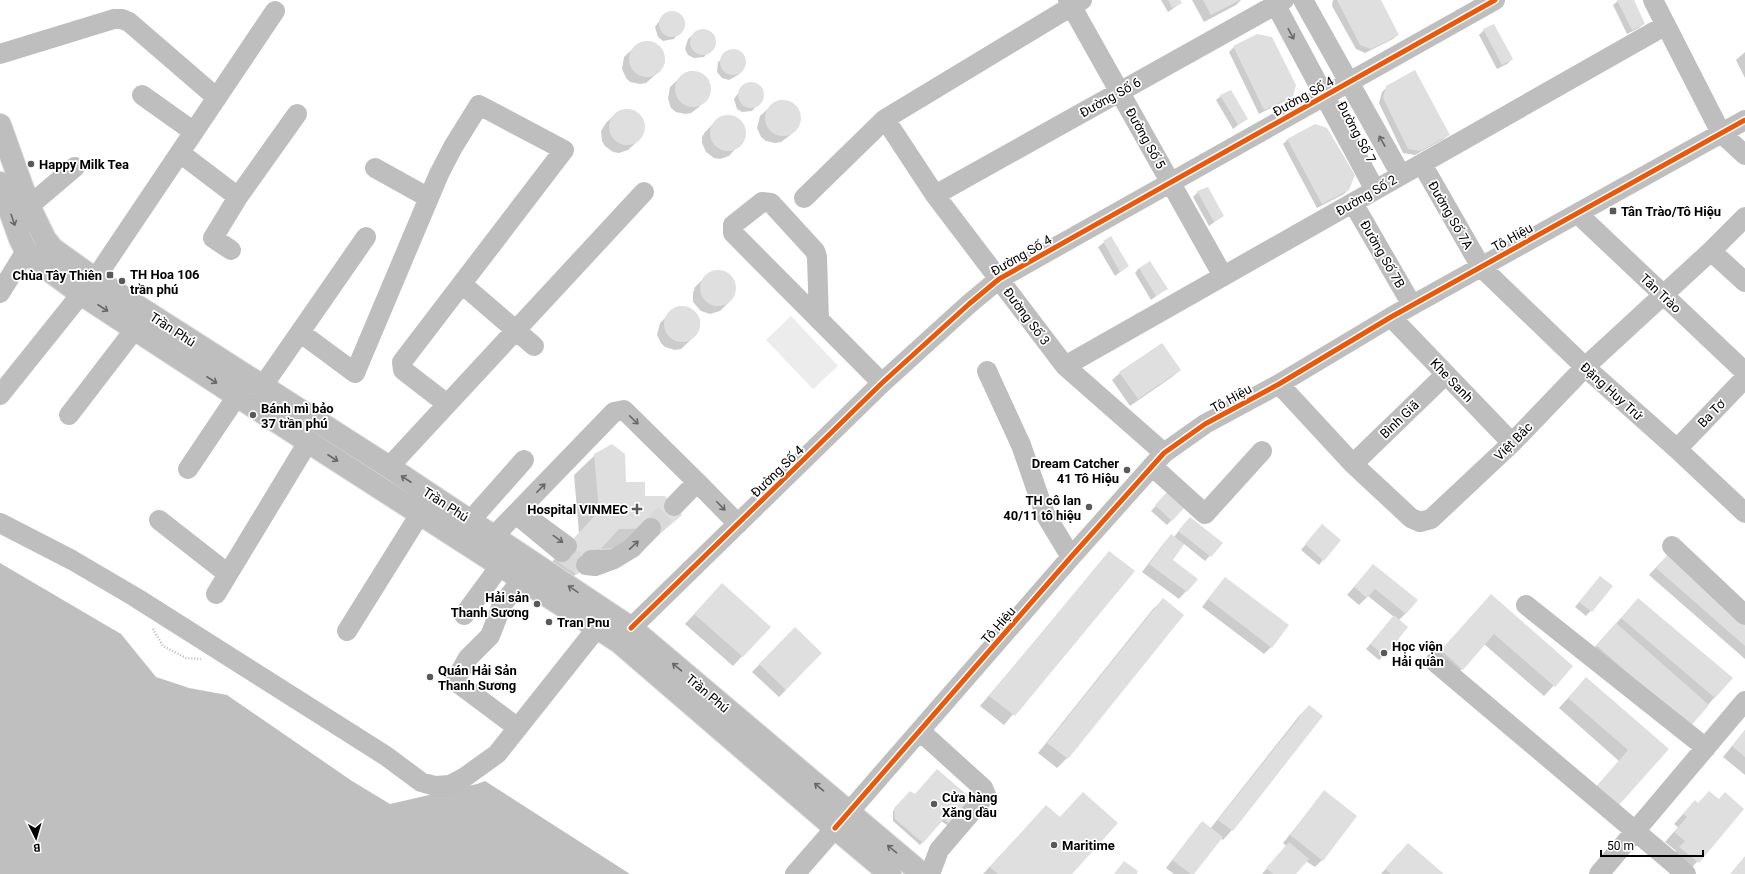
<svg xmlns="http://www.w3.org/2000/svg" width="1745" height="874" font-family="Roboto,sans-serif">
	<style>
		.green { fill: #ececec }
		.water { fill: #bfbfbf }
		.shadow { fill: #0003 }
		.building { fill: #dfdfdf }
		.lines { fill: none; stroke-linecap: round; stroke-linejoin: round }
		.minor-tunnel { stroke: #d9d9d9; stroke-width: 20; stroke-dasharray: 20 10; stroke-linecap: butt }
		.major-casing { stroke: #dbdbdb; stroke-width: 24 }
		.path { stroke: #b9b9b9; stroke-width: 2.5; stroke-dasharray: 1 2; stroke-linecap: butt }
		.minor { stroke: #bebebe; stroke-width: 20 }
		.major { stroke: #bebebe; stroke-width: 22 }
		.cycleway-casing { stroke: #fff; stroke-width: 8 }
		.cycleway { stroke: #e8590c; stroke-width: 5 }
		.oneway { stroke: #686868 }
		.poi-dot { fill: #595959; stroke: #fff; stroke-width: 1.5 }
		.labels { text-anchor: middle; stroke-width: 3.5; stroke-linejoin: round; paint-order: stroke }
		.street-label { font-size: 13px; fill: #000; stroke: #fff }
		.poi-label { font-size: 13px; font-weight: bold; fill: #000; stroke: #fff; text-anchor: start }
	</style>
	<rect width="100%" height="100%" fill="#fff"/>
	<path class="green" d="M791,316L838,366L813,389L766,340Z"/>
	<path class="water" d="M0,563L121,634L156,677L189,688L227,695L352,781L390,804L477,784L485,781L630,874H0Z"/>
	<path class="shadow" d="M1161,0H1179L1181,3L1168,12Z
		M1192,0H1241L1236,5L1204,22Z
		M1333,0H1380L1397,35L1393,39L1365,53L1356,49L1332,6Z
		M1619,0H1633L1644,23L1639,28L1627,34L1613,5Z
		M673,12L682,17L684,25L674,39L663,41L658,37L655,27L663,16Z
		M703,30L712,35L715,42L704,57L694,58L688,55L685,49L688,39L697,31Z
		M1484,30L1512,59L1507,64L1497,69L1479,35Z
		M649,41L655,43L662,49L664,55L665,61L661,70L646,83L640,84L630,82L626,78L622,69L624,57L639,43Z
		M1234,47L1292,95L1287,100L1259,114L1229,52Z
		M732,51H738L745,59L743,70L738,75L729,80L722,78L717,72L718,62Z
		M1745,52V78L1736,60Z
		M691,71L700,73L708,79L710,85V94L699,107L691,113L685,114L676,112L671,108L668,99L670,87L685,73Z
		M751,84L761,88L762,99L752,111L742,112L737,109L734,99L742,88Z
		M1387,87L1448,135L1444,139L1415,155L1403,153L1379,103L1382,92Z
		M1221,96L1246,119L1233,129L1216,100Z
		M781,100L790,102L798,108L800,120L797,129L789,136L781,142L775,143L766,141L761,137L757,128L760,116L775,102Z
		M628,110L634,111L641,117L644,129L641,138L628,150L619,153L613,152L605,146L602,141L601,131L606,123L614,115L619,111Z
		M729,116L735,117L742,123L745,129V138L729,156L720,159L714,158L706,152L702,143V137L705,132L720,117Z
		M1288,139L1349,189L1344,194L1317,208L1283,144Z
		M1198,192L1223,216L1209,226L1193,197Z
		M1111,237L1128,266L1115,276L1098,247Z
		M1139,268L1166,289L1151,300L1135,273Z
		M716,271L726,272L731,276L735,284V294L732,299L720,311L710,314L701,311L693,302V293L695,287L703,279L710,273Z
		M684,307L690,308L697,314L700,320L699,330L696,335L681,349L675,350L665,347L661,343L657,335L660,323L675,308Z
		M1162,344L1180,370L1172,377L1130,406L1112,380L1120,373Z
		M595,455L625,483L644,497L680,515L645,548L600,549L556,595L537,578L579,533L574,475Z
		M1168,493L1184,507L1167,525L1151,511Z
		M1185,523L1221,543L1205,561L1184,544L1171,560L1197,579L1179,599L1142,572L1164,543L1171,535L1174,537Z
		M1318,530L1323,560L1319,565L1301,550Z
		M1110,552L1133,572L1004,725L980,706Z
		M1661,562L1745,623V659L1649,575Z
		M1373,565L1406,613L1399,620L1384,655L1379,660L1366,649L1394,617L1368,596L1359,605L1347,595Z
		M1596,582L1612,586L1586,616L1575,607Z
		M722,584L769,627L733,666L685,624Z
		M1218,586L1271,647L1264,654L1202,607Z
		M1491,595L1572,666L1544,696L1484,644L1453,679L1432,661Z
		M1638,599L1715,697L1689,726L1587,656Z
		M1163,600L1182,615L1067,758L1057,768L1038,753L1153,609Z
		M795,628L786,690L779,697L752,672Z
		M1586,678L1667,749L1588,796L1619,761L1559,708Z
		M1309,706L1232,830L1223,840L1220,838L1193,874H1174L1166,868L1202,822L1210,829L1299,716Z
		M1745,730V775L1723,757Z
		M910,792L915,796L971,800L948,826L941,821L920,845L893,821V811Z
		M1324,792L1322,860L1315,867L1306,861L1295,874H1262L1286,846L1283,843Z
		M1083,793L1070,874H983L1046,806L1059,818Z
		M1718,800L1743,809L1688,872L1670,857L1676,851L1665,842L1678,827L1674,824L1695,801L1697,804Z
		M1398,854L1442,874H1381Z"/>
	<path class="building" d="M1168,0H1180L1182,3L1172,8Z
		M1203,0H1240L1211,15Z
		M1337,0H1381L1399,35L1371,49L1360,45Z
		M1617,0H1634L1645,24L1632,30Z
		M659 24a13 13 0 1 1 26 0a13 13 0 1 1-26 0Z
		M1494,24L1513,59L1502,65L1483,29Z
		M690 42a13 13 0 1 1 26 0a13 13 0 1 1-26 0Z
		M1257,34L1272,37L1296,85L1293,96L1264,110L1233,46Z
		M629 59a18 18 0 1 1 36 0a18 18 0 1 1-36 0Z
		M720 62a13 13 0 1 1 26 0a13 13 0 1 1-26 0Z
		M1415,70L1450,135L1420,151L1408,149L1383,98L1386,86Z
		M675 89a18 18 0 1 1 36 0a18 18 0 1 1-36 0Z
		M738 95a13 13 0 1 1 26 0a13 13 0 1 1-26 0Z
		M1231,90L1248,119L1238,125L1220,95Z
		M765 118a18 18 0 1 1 36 0a18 18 0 1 1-36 0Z
		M609 127a18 18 0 1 1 36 0a18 18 0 1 1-36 0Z
		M710 133a18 18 0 1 1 36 0a18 18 0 1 1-36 0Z
		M1315,124L1327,128L1355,175L1349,190L1322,204L1287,139Z
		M1208,187L1224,216L1214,222L1197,191Z
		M1111,236L1129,266L1120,272L1103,241Z
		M1150,261L1168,289L1156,296L1139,268Z
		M700 288a18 18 0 1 1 36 0a18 18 0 1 1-36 0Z
		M664 324a18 18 0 1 1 36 0a18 18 0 1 1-36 0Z
		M1162,343L1181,370L1138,399L1119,372Z
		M612,444L625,454L626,482H645V496H665L682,515L667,528L619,529L577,575L557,557L599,511L594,454Z
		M1168,491L1185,507L1172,521L1155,505Z
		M1190,517L1223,543L1211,557L1178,531Z
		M1322,524L1341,540L1324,561L1305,544Z
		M1171,534L1184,544L1173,560L1198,579L1187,592L1149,564Z
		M1109,551L1135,571L1015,716L989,696Z
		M1668,554L1745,621V646L1656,568Z
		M1373,564L1418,600L1406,614L1375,589L1367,598L1354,587Z
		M1600,576L1613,586L1592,612L1579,602Z
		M1225,577L1289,625L1272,648L1208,599Z
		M722,583L771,627L743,657L694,614Z
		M1491,594L1573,666L1555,687L1494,634L1463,670L1441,650Z
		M1163,598L1184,615L1068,759L1047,743Z
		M1638,598L1733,678L1715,698L1621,618Z
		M1394,615L1408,627L1385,656L1370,644Z
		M1616,623L1709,705L1690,727L1596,645Z
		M795,627L822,653L786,690L759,664Z
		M1586,677L1669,749L1619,805L1597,786L1628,750L1568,698Z
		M1309,705L1323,716L1233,831L1218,820Z
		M1745,730V757L1732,746Z
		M937,769L973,800L951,825L944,819L923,843L895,819L894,808L910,791L915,794Z
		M1324,790L1357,816L1323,861L1290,835Z
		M1709,791L1719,799L1725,792L1744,809L1699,863L1679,847L1685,841L1674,832L1687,817L1683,814L1695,800L1698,803Z
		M1083,792L1118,823L1072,874H998L990,867L1046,805L1060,817Z
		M1202,821L1223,837L1194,874H1191L1172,860Z
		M1289,842L1309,859L1296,874H1273L1266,868Z
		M1408,843L1444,874H1391L1385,869Z
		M1745,856V874H1730Z
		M1124,861L1138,871L1137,874H1114Z"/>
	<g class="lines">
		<path class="minor-tunnel" d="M651,528L674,506
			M562,552L572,560L586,565"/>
		<g class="major-casing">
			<path id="major" d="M0,125L29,206L45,239L53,249L95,279L389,467L631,628L922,874
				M0,183L20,239L26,251L35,260L81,294L237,396L619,642L835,828L890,874"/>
		</g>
		<path class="path" d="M153,629L163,646L186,658L201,659"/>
		<path class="minor" d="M1068,0L1223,276
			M1273,0L1375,190
			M1303,0L1401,175
			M1653,0L1721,133L1745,155
			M0,54L114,19H122L129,22L217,98
			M142,95L194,132
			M885,119L935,195L1065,366L1164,453
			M180,153L238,197
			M1422,164L1481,267L1585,367L1677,449L1745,513
			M375,168L429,198
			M935,195L1284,0
			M804,198L885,119L1082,0
			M1353,203L1412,305
			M29,206L75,167
			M1578,214L1745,372
			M231,250L213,238L238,197L297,114
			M1711,251L1745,282
			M95,279L275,11
			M462,284L534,346
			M0,293L26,251
			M1391,317L1512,443
			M819,320L817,257L815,251L771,203L762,202L733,225V233L882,383
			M301,333L355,373L439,174L453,147L479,105L564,150L402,362L403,370L447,404
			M1065,366L1666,25
			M987,371L1021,445L1045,514L1071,557
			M1279,384L1353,464L1411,518L1420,522L1431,519L1512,443L1585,367L1711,251L1745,217
			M262,387L366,237
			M0,395L81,294
			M69,415L135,329
			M1677,449L1745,378
			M1353,464L1446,374
			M1152,466L1205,514L1262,451
			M389,467L644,192
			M188,469L237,396
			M674,506L697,482L738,524
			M159,520L228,574
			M470,521L524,460
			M0,523L72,560L135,597L386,756L421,782L435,786L450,785L465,777L497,754L597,628
			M494,536L614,412L624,410L697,482
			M1672,546L1745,615
			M562,552L516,514L537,524L567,546
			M614,559L632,548L651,528
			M586,565L595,566L614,559L591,560
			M216,594L308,442
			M1526,605L1706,748
			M464,615L500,566
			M631,628L882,383L969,304L999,279L1495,0
			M347,631L420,514
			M1435,662L1686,874
			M518,728L455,681L468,658L490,636L502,605L522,579
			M920,731L983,788L986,795L939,850L930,874
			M795,874L1071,557L1164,453L1205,424L1279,384L1391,317L1745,120
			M1599,874L1745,701"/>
		<use href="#major" class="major"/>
		<g class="cycleway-casing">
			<path id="cycleway" d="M631,628L882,383L969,304L999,279L1495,0
				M835,828L1071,557L1164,453L1205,424L1279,384L1391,317L1745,120"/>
		</g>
		<use href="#cycleway" class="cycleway"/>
	</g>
	<defs><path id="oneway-shaft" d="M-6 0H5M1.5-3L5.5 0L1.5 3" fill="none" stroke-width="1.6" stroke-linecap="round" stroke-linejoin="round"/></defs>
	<g class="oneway">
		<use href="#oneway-shaft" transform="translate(1291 34) rotate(62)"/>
		<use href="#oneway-shaft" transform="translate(1382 141) rotate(-119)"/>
		<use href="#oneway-shaft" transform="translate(13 220) rotate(71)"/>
		<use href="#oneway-shaft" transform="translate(103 308) rotate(33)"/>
		<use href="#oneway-shaft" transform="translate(212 380) rotate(33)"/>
		<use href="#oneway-shaft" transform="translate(634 420) rotate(44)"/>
		<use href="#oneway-shaft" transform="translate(333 458) rotate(33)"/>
		<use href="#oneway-shaft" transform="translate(406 479) rotate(-147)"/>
		<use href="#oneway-shaft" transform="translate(541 488) rotate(-46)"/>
		<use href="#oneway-shaft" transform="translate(721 506) rotate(46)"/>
		<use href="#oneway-shaft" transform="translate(558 539) rotate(36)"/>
		<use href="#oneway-shaft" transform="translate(634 545) rotate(-43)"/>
		<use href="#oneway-shaft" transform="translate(573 589) rotate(-146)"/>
		<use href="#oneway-shaft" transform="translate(677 667) rotate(-140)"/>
		<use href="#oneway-shaft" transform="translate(819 787) rotate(-140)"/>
		<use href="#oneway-shaft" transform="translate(892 849) rotate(-141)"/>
	</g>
	<g class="poi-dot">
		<circle cx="31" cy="164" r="4"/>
		<rect x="1609" y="207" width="8" height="8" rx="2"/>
		<rect x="106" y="271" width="8" height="8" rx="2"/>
		<circle cx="122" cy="281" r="4"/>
		<circle cx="253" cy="415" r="4"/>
		<circle cx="1127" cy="470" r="4"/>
		<circle cx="1089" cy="507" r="4"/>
		<path d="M635 503h4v4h4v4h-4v4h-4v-4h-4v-4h4z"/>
		<circle cx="537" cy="604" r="4"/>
		<circle cx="549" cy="622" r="4"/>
		<circle cx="1384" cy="653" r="4"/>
		<circle cx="430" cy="677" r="4"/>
		<circle cx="934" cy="804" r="4"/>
		<circle cx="1054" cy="845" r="4"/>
	</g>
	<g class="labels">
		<g class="street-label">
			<text transform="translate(1303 96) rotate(-29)" y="5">Đường Số 4</text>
			<text transform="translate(1110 97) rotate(-29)" y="5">Đường Số 6</text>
			<text transform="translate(1357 132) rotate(62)" y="5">Đường Số 7</text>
			<text transform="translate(1146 138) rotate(61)" y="5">Đường Số 5</text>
			<text transform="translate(1366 195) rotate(-30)" y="5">Đường Số 2</text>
			<text transform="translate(1451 215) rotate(60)" y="5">Đường Số 7A</text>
			<text transform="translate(1512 237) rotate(-29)" y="5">Tô Hiệu</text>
			<text transform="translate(1383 254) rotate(60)" y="5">Đường Số 7B</text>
			<text transform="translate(1021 255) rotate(-30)" y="5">Đường Số 4</text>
			<text transform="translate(1661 293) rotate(43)" y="5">Tân Trào</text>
			<text transform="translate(1027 316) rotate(53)" y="5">Đường Số 3</text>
			<text transform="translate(173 329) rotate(33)" y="5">Trần Phú</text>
			<text transform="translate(1452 380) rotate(46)" y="5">Khe Sanh</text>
			<text transform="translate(1612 391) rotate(42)" y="5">Đặng Huy Trứ</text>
			<text transform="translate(1231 398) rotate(-29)" y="5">Tô Hiệu</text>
			<text transform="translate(1711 413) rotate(-46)" y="5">Ba Tơ</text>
			<text transform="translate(1399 419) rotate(-44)" y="5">Bình Giã</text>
			<text transform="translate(1513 441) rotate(-45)" y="5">Việt Bắc</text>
			<text transform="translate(777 471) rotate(-44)" y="5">Đường Số 4</text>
			<text transform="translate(446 504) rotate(33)" y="5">Trần Phú</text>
			<text transform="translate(998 625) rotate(-49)" y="5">Tô Hiệu</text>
			<text transform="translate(708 693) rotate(40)" y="5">Trần Phú</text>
		</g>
		<g class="poi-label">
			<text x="39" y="169">Happy Milk Tea</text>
			<text x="1621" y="216">Tân Trào/Tô Hiệu</text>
			<text x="130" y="279">TH Hoa 106<tspan x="130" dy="15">trần phú</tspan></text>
			<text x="102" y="280" text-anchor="end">Chùa Tây Thiên</text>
			<text x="261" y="413">Bánh mì bảo<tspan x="261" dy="15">37 trần phú</tspan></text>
			<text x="1119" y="468" text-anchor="end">Dream Catcher<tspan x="1119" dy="15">41 Tô Hiệu</tspan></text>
			<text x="1081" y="505" text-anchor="end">TH cô lan<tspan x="1081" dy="15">40/11 tô hiệu</tspan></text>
			<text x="628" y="514" text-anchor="end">Hospital VINMEC</text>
			<text x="529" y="602" text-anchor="end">Hải sản<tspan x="529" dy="15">Thanh Sương</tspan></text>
			<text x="557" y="627">Tran Pnu</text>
			<text x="1392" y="651">Học viện<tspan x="1392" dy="15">Hải quân</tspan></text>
			<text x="438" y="675">Quán Hải Sản<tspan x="438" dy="15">Thanh Sương</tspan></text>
			<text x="942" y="802">Cửa hàng<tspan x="942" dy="15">Xăng dầu</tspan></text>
			<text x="1062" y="850">Maritime</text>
		</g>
	</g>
	<g transform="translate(36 838) rotate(175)" stroke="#ffffff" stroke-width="3" paint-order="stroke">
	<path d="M0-3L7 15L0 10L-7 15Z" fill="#000000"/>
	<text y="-6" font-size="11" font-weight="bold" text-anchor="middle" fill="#000000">B</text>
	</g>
	<path d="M1601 850v6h102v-6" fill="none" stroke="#000000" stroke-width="2"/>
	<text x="1607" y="850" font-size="12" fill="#000000" stroke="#ffffff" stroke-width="3" paint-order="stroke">50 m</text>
</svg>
